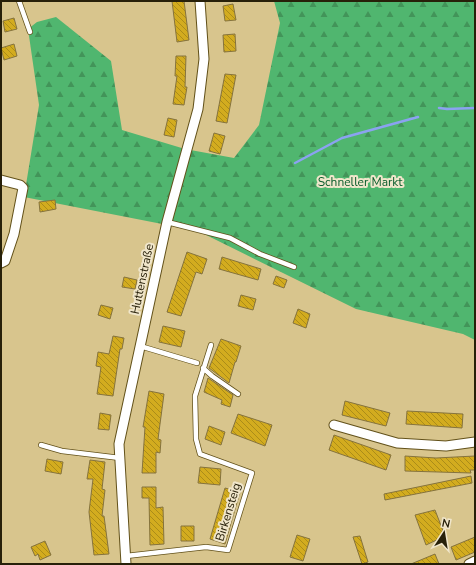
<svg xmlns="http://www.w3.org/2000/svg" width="476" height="565" font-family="'Nunito Sans',sans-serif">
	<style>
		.forest { fill: url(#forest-firs) }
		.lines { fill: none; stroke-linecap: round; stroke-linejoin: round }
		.stream { stroke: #8ba2f1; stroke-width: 2.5 }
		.building { fill: url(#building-back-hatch); stroke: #85733e }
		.service-casing { stroke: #62511a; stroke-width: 6 }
		.minor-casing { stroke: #62511a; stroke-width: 11 }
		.service { stroke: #fff; stroke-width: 4.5 }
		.minor { stroke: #fff; stroke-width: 9 }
		.labels { text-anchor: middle; stroke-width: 4; stroke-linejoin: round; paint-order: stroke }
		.park-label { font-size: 12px; fill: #095c2c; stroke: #f0e6cb }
		.street-label { font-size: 12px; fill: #272009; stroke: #f0e6cb }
	</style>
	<defs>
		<pattern id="forest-firs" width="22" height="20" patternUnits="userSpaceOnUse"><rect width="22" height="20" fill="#50b66f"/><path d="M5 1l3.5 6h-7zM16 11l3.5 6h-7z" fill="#429459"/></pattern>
		<pattern id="building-back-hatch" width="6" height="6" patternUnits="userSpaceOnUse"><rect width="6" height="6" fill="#d3ac1f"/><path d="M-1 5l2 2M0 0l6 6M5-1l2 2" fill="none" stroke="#ab8c19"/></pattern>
	</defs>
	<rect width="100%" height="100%" fill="#d8c58d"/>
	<path class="forest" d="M274,1H475V340L463,334L356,309L198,231L24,197L39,105L28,29L37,22L56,17L111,61L122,130L185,149L234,158L259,125L280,23Z"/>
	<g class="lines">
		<path class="stream" d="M439,108L447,109L475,108
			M295,163L342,138L418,117"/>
	</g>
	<path class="building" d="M172,1H184L189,40L177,42Z
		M233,4L236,20L225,21L223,6Z
		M14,18L17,29L5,32L3,21Z
		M235,34L236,51L224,52L223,35Z
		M14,44L17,56L4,60L1,48Z
		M176,56H186L185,87H187L184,105L173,104L177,76H175Z
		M225,74L236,75L227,123L216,121Z
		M168,118L177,120L174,137L164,135Z
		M214,133L225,136L220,154L209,151Z
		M55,200L56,209L40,212L39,202Z
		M187,252L207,259L202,274L196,272L181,316L167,312Z
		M222,257L261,269L258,280L219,269Z
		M276,276L287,280L284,288L273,284Z
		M124,277L137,280L135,289L122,287Z
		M241,295L256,299L253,310L238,306Z
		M101,305L113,308L110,319L98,315Z
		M298,309L310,314L306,328L293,323Z
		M163,326L185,331L181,347L159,342Z
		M113,336L124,338L122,349H120L113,396L97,394L101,367L96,366L98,352L109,354Z
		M221,339L241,346L236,362H235L229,383L209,368Z
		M208,378L233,395L230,407L221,404L222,400L204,392Z
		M149,391L164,394L158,439L161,440L160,453L156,452V473H142L145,427H143Z
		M345,401L390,413L386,426L342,415Z
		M407,411L463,414L462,428L406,424Z
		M100,413L111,415L109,430L98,429Z
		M238,414L272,425L265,446L231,433Z
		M209,426L225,432L221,445L205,439Z
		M334,435L391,455L386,470L329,450Z
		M405,456L436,458L475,456V470H470L471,473L405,471Z
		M47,459L63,462L61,474L45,471Z
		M90,460L105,462L102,489L105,490L102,516H104L109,554L94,555L89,512L93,479H87Z
		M200,467L221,469L220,485L198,483Z
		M471,476L472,483L385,500L384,494Z
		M142,487H156V508L163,507L164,544L150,545L149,498H142Z
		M225,488L240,492L225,544L210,539Z
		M435,510L445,536L426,545L415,515Z
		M181,526H194V541H181Z
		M297,535L310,539L303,561L290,557Z
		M360,536L368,562L362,564L353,537Z
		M475,537V552L456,560L451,547Z
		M45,541L51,555L40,560L38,554L35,556L31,547Z
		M435,554L439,564H411Z"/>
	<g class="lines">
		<g class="service-casing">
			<path id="service" d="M19,1L30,32
				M167,222L230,238L260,254L294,267
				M140,346L197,363
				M203,368L212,376L238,394
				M41,445L62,451L120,458
				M126,556L206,547L228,550L252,473L200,454L196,439L195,396L211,345"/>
		</g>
		<g class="minor-casing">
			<path id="minor" d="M1,180L20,185L23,188L14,234L5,261L1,263
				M334,425L397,443L446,446L475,442
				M126,564L119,444L167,222L198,109L204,59L200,1
				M469,564L475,561"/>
		</g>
		<use href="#service" class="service"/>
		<use href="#minor" class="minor"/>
	</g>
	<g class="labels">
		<g class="park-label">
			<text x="360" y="186">Schneller Markt</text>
		</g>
		<g class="street-label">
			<text transform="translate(142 279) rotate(-78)" y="4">Huttenstraße</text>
			<text transform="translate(228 512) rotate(-73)" y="4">Birkensteig</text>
		</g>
	</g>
	<rect width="476" height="565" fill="none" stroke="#272009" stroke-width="4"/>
	<g transform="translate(444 533) rotate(12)" stroke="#f0e6cb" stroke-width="3" paint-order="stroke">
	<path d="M0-3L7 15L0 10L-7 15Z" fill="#272009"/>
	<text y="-6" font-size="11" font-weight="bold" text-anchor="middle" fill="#272009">N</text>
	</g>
</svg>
